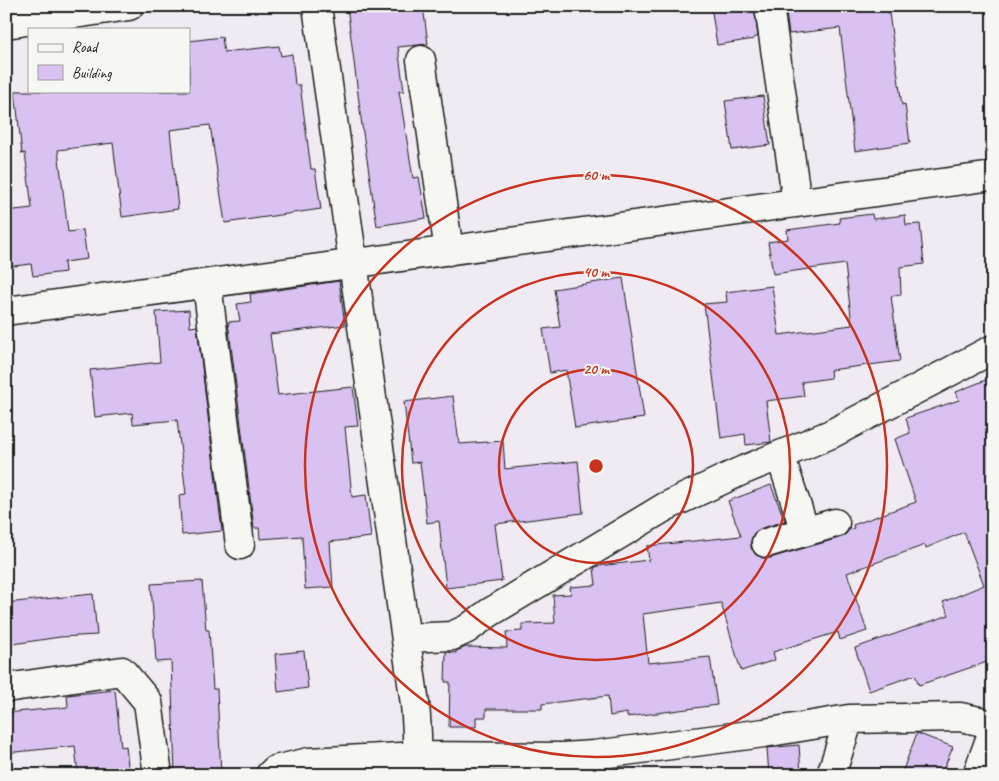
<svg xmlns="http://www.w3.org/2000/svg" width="999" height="781" font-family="Caveat,sans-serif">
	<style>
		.building { fill: #d9c1f1; stroke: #1c1c1c }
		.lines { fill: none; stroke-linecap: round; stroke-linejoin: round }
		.street-casing { stroke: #1c1c1c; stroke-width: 31 }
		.highway-casing { stroke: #1c1c1c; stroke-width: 31 }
		.street { stroke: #f6f6f2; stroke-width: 28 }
		.highway { stroke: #f6f6f2; stroke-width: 28 }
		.ring { fill: none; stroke: #c8321e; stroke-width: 2.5 }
		.centre { fill: #c8321e; stroke: #f6f6f2; stroke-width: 2.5 }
		.ring-label { font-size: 15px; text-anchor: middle; font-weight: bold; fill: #c8321e; stroke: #f6f6f2; stroke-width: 4; stroke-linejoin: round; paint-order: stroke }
	</style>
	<rect width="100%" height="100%" fill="#f0ebf2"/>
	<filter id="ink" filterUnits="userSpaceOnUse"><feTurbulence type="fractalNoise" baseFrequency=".02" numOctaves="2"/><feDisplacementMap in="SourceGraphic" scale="10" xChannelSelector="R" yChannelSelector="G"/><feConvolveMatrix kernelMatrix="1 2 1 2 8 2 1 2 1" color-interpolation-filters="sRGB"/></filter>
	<g filter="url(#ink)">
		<path class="building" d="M347,6H423L428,44L398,47L404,91H399L413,178L419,177L426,218L377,226L362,126Z
			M711,6H754L758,37H754V39L717,45Z
			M785,6H888L902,105L905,104L910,143L855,151L840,28L789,34Z
			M222,37L224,52L279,46L281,56L292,54L295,85H300L311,169H315L321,209L225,223L210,125L170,130L178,209L122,217L113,143L58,150L68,232L83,230L87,259L64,262L65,272L33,276L31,264L6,267V211L32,208L25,153L22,154L15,91H189V41Z
			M763,96L770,145L732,150L725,101Z
			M872,214L873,219L905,215L906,225L920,224L924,264L900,267L901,295L891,296L900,361L830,370L831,378L802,382L804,396L766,401L771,442L746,445L745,434L721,438L704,304L727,302L726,292L772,286L779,335L852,325L845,264L773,274L768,242L788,239L787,230L840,223L839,218Z
			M623,278L644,418L575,428L566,370L550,373L543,329L560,327L554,289Z
			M339,281L345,325L270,334L278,395L353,387L358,426L345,427L352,497L366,495L371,537L330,542L333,587L305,589L302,536L260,539L259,528H254L228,322L240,321L237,304L251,302L250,294Z
			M189,310L190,327L197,326L222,531L182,535L179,495L186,494L177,420L133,424L132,413L95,417L90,370L160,362L156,312Z
			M993,377V651L987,662L919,685L915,675L869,691L855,648L949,615L943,602L984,585L964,532L926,548L925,545L847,573L867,631L840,640L838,632L773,652L775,660L741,671L721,603L643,614L648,663L710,657L717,705L627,717V713L610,716L608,696L542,704V709H486V717H476V727H449L450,682H445L446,652L456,653V651L466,647L507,648L506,632L522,631V624L555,623L553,595L571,594L570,587L596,585L594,568L598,566L649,560L647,546L741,536L728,501L771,485L785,521L762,528L754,533L751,540V548L756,555L763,558H770L839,538L846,534L849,530L854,528L853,525L916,502L895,439L910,433L906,418L959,400L956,392Z
			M453,396L459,444L503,441L505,469L578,461L583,513L495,524L502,581L446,588L439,521L427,523L420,462L411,463L404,402Z
			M202,581L206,630H209L213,689H217L221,775H175L171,661L156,662L151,584Z
			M93,594L97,635L60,637L6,645V603Z
			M304,651L308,688L278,692L275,654Z
			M115,690L121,747L126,746L129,775H78L75,746L6,753V713L68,707L67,695Z
			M917,733L953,747L941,775H901Z
			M799,745L801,775H769L767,748Z"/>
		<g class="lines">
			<g class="street-casing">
				<path id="street" d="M317,6L415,704C417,729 419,750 414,775
					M769,6L797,203
					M6,24L129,6
					M421,60L449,251
					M207,284L240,545
					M6,311L993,176
					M780,455L805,531
					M766,543L835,523
					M406,638L452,636L467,629L489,613L665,507L739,472L831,434L993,349
					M6,688L122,671L148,702L158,775
					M270,775L275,770L309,762L418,756L562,757L594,755L764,733L849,719L960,717L979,721L993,727
					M831,775L849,719"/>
			</g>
			<g class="highway-casing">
				<path id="highway" d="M977,775L993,731"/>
			</g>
			<use href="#street" class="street"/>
			<use href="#highway" class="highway"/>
		</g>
	</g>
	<g class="ring">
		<circle cx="596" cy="466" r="97"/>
		<circle cx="596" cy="466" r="194"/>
		<circle cx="596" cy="466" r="291"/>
	</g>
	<circle cx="596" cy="466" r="8" class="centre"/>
	<g class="ring-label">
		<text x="596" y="180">60 m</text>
		<text x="596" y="277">40 m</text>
		<text x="596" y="374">20 m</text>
	</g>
	<rect width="999" height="781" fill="none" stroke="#f6f6f2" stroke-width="25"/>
	<rect x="12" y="12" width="974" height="756" fill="none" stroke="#1c1c1c" stroke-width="2" filter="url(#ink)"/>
	<rect x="28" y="28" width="162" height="65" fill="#f6f6f2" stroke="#9f9f9c"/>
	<rect x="38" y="44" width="25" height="8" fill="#f6f6f2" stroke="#9f9f9c"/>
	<text x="72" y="52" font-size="15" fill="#1c1c1c">Road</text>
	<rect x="38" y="65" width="25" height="15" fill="#d9c1f1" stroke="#9f9f9c"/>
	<text x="72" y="78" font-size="15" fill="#1c1c1c">Building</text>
</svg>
